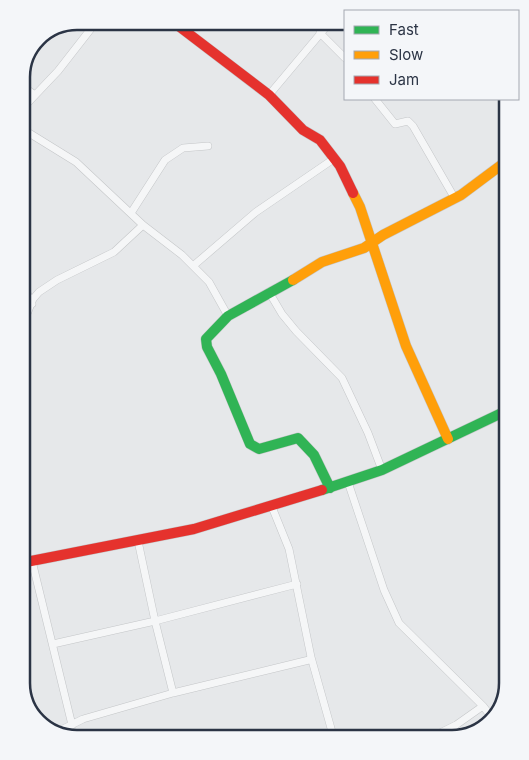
<svg xmlns="http://www.w3.org/2000/svg" width="529" height="760" font-family="Inter,sans-serif">
	<style>
		.lines { fill: none; stroke-linecap: round; stroke-linejoin: round }
		.street-casing { stroke: #c4c6c8; stroke-width: 8 }
		.fast-casing { stroke: #c4c6c8; stroke-width: 11 }
		.slow-casing { stroke: #c4c6c8; stroke-width: 11 }
		.jam-casing { stroke: #c4c6c8; stroke-width: 11 }
		.street { stroke: #f5f6f7; stroke-width: 7 }
		.fast { stroke: #30b455; stroke-width: 10 }
		.slow { stroke: #ff9f0a; stroke-width: 10 }
		.jam { stroke: #e5322d; stroke-width: 10 }
		.rim { fill: none; stroke: #2b3445; stroke-width: 2.5 }
	</style>
	<rect width="100%" height="100%" fill="#e6e8ea"/>
	<g class="lines">
		<g class="street-casing">
			<path id="street" d="M344,21L345,22
				M320,33L345,58
				M21,85L35,95
				M269,95L331,21
				M375,99L395,124L408,121L413,126L454,197
				M21,110L58,71L97,21
				M21,128L76,162L143,225L182,255L209,282L228,316
				M131,213L165,160L183,148L208,146
				M193,266L256,212L335,158
				M21,280L32,304
				M269,292L282,314L296,331L342,378L368,433L382,470
				M21,329L33,299L39,292L57,280L114,252L143,225
				M348,482L384,590L399,623L483,706L493,719
				M138,541L155,621L173,693
				M32,561L72,725
				M53,644L155,621L297,584
				M311,657L334,739
				M55,733L83,719L173,693L309,660L311,657L289,549L272,507
				M428,739L456,725L483,706"/>
		</g>
		<g class="fast-casing">
			<path id="fast" d="M293,280L228,316L206,339L207,347L221,374L250,444L259,449L298,438L314,455L330,488
				M322,490L382,470L508,410"/>
		</g>
		<g class="slow-casing">
			<path id="slow" d="M353,193L360,207L406,346L448,439
				M293,280L322,262L364,248L383,235L461,195L508,160"/>
		</g>
		<g class="jam-casing">
			<path id="jam" d="M172,21L269,95L303,130L320,140L340,166L353,193
				M21,563L194,529L322,490"/>
		</g>
		<use href="#street" class="street"/>
		<use href="#fast" class="fast"/>
		<use href="#slow" class="slow"/>
		<use href="#jam" class="jam"/>
	</g>
	<path d="M0 0H529V760H0ZM77 30H452A47 47 0 0 1 499 77V683A47 47 0 0 1 452 730H77A47 47 0 0 1 30 683V77A47 47 0 0 1 77 30Z" fill="#f4f6f9" fill-rule="evenodd"/>
	<path class="rim" d="M77 30H452A47 47 0 0 1 499 77V683A47 47 0 0 1 452 730H77A47 47 0 0 1 30 683V77A47 47 0 0 1 77 30Z"/>
	<rect x="344" y="10" width="175" height="90" fill="#f4f6f9" stroke="#a4a8b1"/>
	<rect x="354" y="26" width="25" height="8" fill="#30b455" stroke="#a4a8b1"/>
	<text x="389" y="35" font-size="15" fill="#2b3445">Fast</text>
	<rect x="354" y="51" width="25" height="8" fill="#ff9f0a" stroke="#a4a8b1"/>
	<text x="389" y="60" font-size="15" fill="#2b3445">Slow</text>
	<rect x="354" y="76" width="25" height="8" fill="#e5322d" stroke="#a4a8b1"/>
	<text x="389" y="85" font-size="15" fill="#2b3445">Jam</text>
</svg>
